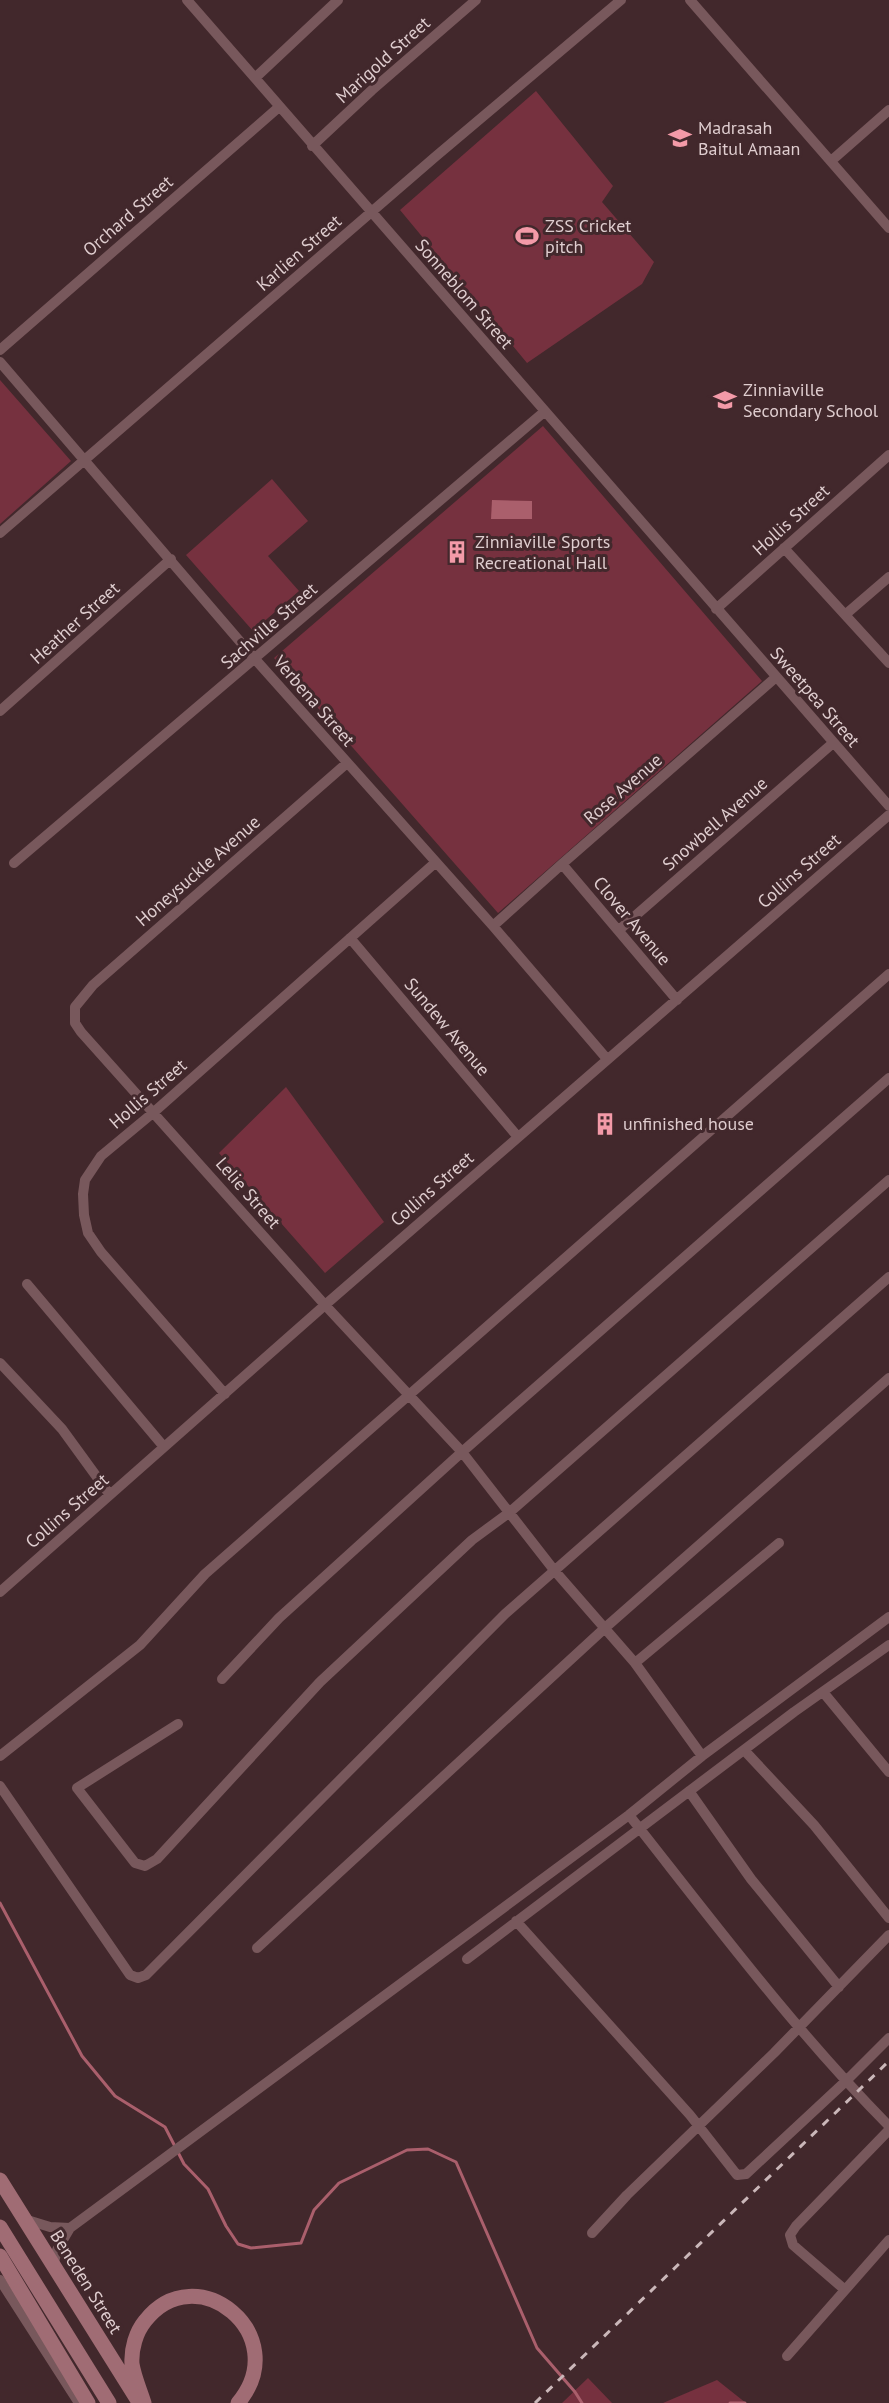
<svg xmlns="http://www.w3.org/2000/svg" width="889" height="2403" font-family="'PT Sans',sans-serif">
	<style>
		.green { fill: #76313f }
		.water { fill: #aa5f6c }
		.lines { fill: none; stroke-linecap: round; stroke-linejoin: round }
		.stream { stroke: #aa5f6c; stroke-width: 3 }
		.minor { stroke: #78585c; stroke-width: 10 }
		.secondary { stroke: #a06c74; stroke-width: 15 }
		.rail { stroke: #cab7b9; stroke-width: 3; stroke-dasharray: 8 8; stroke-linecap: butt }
		.labels { text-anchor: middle; stroke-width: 6; stroke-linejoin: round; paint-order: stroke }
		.street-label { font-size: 18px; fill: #dfcdcf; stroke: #42282c }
		.poi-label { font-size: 18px; fill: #dfcdcf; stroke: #42282c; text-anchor: start }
	</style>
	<rect width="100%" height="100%" fill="#42282c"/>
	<path class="green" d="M536,91L613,186L602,202L654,262L642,284L527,363L400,210Z
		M0,380L71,461L0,524Z
		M543,426L762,681L498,913L274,658Z
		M272,479L308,521L268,556L299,591L253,631L186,555Z
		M286,1087L384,1222L325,1273L219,1153Z
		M588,2378L612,2403H562Z
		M717,2380L746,2403H663Z"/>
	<path class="water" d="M492,500L532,501V519H491Z"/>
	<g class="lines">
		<path class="stream" d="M0,1903L82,2056L115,2096L165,2127L184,2164L208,2189L226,2226L238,2244L251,2248L301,2243L314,2210L339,2183L407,2150L428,2149L456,2162L537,2348L575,2392L582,2403
			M730,2403H745"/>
		<path class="minor" d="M187,0L889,806
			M690,0L889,228
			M255,78L338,0
			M312,146L372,90L476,0
			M831,161L889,110
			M0,350L279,107
			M0,362L255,659L493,926L607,1059
			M0,533L435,157L621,0
			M784,548L889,663
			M716,609L889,455
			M846,614L889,577
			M0,711L171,559
			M347,763L93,985L75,1007V1023L81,1032L325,1305L462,1452L554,1570L635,1663L702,1756
			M14,863L544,412
			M562,864L677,1000
			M493,926L562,864L775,678
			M619,930L833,743
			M350,938L518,1137
			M27,1284L164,1447
			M0,1363L62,1429L110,1495
			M225,1394L101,1252L88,1233L84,1215L83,1194L85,1180L101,1156L154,1112L436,862
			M0,1592L325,1305L889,815
			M635,1663L779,1543
			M222,1679L279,1618L462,1452L889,1078
			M823,1692L889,1772
			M178,1724L77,1788L135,1863L145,1866L157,1859L320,1682L472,1540L510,1512L889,1180
			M744,1750L814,1825L889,1918
			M0,1756L140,1645L205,1574L889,974
			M0,1786L130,1975L138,1978L146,1975L505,1614L889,1277
			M689,1791L751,1879L839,1987
			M629,1815C712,1920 795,2031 889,2126
			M516,1921L690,2115L737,2175L746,2174L846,2081L889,2038
			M257,1948L606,1627L889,1378
			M467,1959L794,1712L889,1645
			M24,2219L50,2227L70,2228
			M592,2233L627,2195L774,2053L889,1935
			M53,2266L57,2250L70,2228L629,1815L702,1756L889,1617
			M0,2280L79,2403
			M844,2289L793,2245L790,2235L796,2226L889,2130
			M787,2356L889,2240"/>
		<path class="secondary" d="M0,2180L137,2399
			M0,2227L109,2403
			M0,2256L88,2403
			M144,2403C140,2390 134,2377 132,2364C131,2349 136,2332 145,2321C196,2255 295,2335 238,2403"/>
		<path class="rail" d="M535,2403L889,2061"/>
	</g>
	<defs>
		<g id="school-bare" transform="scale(1.8)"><path d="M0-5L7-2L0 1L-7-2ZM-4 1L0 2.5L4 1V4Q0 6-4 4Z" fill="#f39aa8" stroke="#42282c" stroke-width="2.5" paint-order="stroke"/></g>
		<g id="stadium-bare" transform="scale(1.8)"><path d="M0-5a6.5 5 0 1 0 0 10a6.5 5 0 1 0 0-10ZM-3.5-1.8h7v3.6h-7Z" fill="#f39aa8" stroke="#42282c" stroke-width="2.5" paint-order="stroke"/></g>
		<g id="building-bare" transform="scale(1.8)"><path d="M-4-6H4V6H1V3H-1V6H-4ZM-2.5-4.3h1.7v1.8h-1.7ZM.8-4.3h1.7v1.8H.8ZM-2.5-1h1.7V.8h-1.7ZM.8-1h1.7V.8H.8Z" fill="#f39aa8" stroke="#42282c" stroke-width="2.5" paint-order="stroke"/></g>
	</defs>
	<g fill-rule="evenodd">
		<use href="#school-bare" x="680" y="138"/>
		<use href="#stadium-bare" x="527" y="236"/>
		<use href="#school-bare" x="725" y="400"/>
		<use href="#building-bare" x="457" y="552"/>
		<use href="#building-bare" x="605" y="1124"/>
	</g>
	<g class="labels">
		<g class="street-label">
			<text transform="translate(383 60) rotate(-42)" y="6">Marigold Street</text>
			<text transform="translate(128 216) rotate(-41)" y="6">Orchard Street</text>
			<text transform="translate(299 253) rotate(-41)" y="6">Karlien Street</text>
			<text transform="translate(464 294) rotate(49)" y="6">Sonneblom Street</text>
			<text transform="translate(791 520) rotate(-42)" y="6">Hollis Street</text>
			<text transform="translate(75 623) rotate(-42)" y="6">Heather Street</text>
			<text transform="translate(269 626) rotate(-41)" y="6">Sachville Street</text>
			<text transform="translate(815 697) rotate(49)" y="6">Sweetpea Street</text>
			<text transform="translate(314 701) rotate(49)" y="6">Verbena Street</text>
			<text transform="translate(623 789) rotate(-41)" y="6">Rose Avenue</text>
			<text transform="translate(715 824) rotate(-41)" y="6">Snowbell Avenue</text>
			<text transform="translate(198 871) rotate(-41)" y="6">Honeysuckle Avenue</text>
			<text transform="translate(799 871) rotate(-41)" y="6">Collins Street</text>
			<text transform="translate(632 921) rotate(50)" y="6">Clover Avenue</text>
			<text transform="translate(447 1027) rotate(50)" y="6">Sundew Avenue</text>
			<text transform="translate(148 1094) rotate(-41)" y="6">Hollis Street</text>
			<text transform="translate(432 1189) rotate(-41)" y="6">Collins Street</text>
			<text transform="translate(248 1193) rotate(49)" y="6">Lelie Street</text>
			<text transform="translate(67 1511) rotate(-41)" y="6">Collins Street</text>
			<text transform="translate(86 2282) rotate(58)" y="6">Beneden Street</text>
		</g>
		<g class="poi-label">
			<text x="698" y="134">Madrasah<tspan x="698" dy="21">Baitul Amaan</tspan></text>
			<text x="545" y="232">ZSS Cricket<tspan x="545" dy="21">pitch</tspan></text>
			<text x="743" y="396">Zinniaville<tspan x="743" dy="21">Secondary School</tspan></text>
			<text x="475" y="548">Zinniaville Sports<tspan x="475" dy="21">Recreational Hall</tspan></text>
			<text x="623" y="1130">unfinished house</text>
		</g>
	</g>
</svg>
